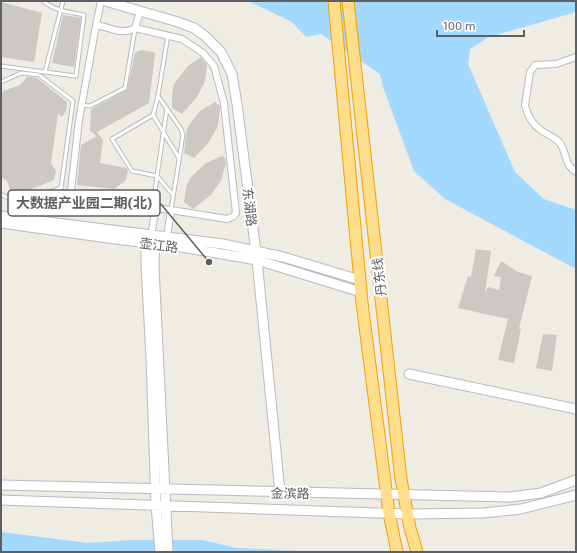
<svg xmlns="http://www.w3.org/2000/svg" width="577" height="553" font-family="'Exo 2','Noto Sans SC',sans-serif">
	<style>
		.water { fill: #a3d9ff }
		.building { fill: #ccc8c3 }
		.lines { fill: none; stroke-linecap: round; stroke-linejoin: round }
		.lane-casing { stroke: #b9bbc0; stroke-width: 5 }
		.street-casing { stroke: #b9bbc0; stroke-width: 8 }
		.secondary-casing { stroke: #b7bbc0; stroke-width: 11 }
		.highway-casing { stroke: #f2a100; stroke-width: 13 }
		.lane { stroke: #fff; stroke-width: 3 }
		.street { stroke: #fff; stroke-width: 6 }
		.secondary { stroke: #fff; stroke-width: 9 }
		.highway { stroke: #fede8b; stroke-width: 11 }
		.labels { text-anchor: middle; stroke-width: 4; stroke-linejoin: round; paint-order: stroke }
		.street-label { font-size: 13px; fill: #5c6064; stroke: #fff }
		.leader { fill: none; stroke: #5c6064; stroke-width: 1.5 }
		.callout-dot { fill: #5c6064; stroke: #fff; stroke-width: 1.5 }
		.callout { fill: #fff; stroke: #5c6064; stroke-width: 1.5 }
		.callout-label { font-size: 14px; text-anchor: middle; font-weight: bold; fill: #5c6064 }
	</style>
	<rect width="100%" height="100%" fill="#eeece3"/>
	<path class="water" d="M248,1H576V11L573,13L489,37L470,49L468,64L515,172L544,199L576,210V269L445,199L414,171L384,90L380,74L321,34L306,37L292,22Z
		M1,532L88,543L132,540H202L237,548L321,552H1Z"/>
	<path class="building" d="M1,2L42,13L34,62L1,57Z
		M63,15L81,18L74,67L52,63Z
		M141,50L153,52L155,54L149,103L97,132L103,140L100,163L126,168L128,170L126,180L114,189L77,185L81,145L97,136L90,131L91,110L93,108L127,90L135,53Z
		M201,57L207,65L205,81L197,97L182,114L172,108V94L174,84L188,66Z
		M27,77L37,78L67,102L66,111L62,117L58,114L51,163L56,171L54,180L19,194L11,193L7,181L1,177V92L20,85Z
		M215,102L220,106V109L218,126L209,142L194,158L184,153L187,128L200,111Z
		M222,156L225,158L226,163L221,180L211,195L193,209L184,202L186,187L190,178L206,163Z
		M476,249L491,251L485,293L488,287L499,290L501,277L494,276L501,261L518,272L532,276L519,329H521L514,363L498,360L508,319L458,308L468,276L471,277Z
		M543,334L557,335L552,371L536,368Z"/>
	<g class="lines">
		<g class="lane-casing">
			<path id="lane" d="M43,1C55,11 70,12 84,15L76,76L45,72
				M168,35L158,96L181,129L183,135L171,210
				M1,66L45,72L63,1
				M1,82L21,73L39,75L73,101L61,188C42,194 19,207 1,194
				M158,96L153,115L112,139L132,171L157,176L173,195
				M82,105L90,106L125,88L135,29
				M153,115L179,158
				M156,208L154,200L157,176L167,108"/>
		</g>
		<g class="street-casing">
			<path id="street" d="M140,12L135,28L182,39L203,53L214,66L224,103L236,213L234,216L227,219L171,210
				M96,25L101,1
				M135,28C122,36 110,27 96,25L79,120L71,190L75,195L86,200L156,208
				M576,57L556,64L535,65L530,72L525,105C527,115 533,125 542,131C548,135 555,137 560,143C567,153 564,165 576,172
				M151,235L156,208L171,210L167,237"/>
		</g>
		<g class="secondary-casing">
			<path id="secondary" d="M105,1L178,22L194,28L205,36L221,52L232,74L237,104L257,260L280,492
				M1,216L223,244L283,257L360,280
				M1,223L115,239L181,247L257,260L361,292
				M146,238V265L151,358L156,505L160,552
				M155,239L154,267L168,552
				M409,374L576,409
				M1,485L510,497L541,493L576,480
				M1,500L407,514L483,513L521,509L576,495"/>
		</g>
		<g class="highway-casing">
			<path id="highway" d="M334,1L362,303L389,513L397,552
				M348,1L401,479L410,528L417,552"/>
		</g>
		<use href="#lane" class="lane"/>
		<use href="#street" class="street"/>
		<use href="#secondary" class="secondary"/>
		<use href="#highway" class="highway"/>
	</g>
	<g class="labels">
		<g class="street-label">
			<text transform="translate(250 207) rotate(83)" y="5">东湖路</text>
			<text transform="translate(159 245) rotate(7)" y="5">壶江路</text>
			<text transform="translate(379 277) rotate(-97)" y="5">丹东线</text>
			<text transform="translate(290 493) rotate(1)" y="5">金滨路</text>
		</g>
	</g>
	<path class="leader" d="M209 262L160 203"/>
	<circle class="callout-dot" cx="209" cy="262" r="4"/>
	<rect class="callout" x="8" y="190" width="152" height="26" rx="4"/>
	<g class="callout-label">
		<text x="84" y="208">大数据产业园二期(北)</text>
	</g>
	<rect width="577" height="553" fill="none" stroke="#5c6064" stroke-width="4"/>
	<path d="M437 30v6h87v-6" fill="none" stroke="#5c6064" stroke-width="2"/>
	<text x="443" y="30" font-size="12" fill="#5c6064" stroke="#ffffff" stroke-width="3" paint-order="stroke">100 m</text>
</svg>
